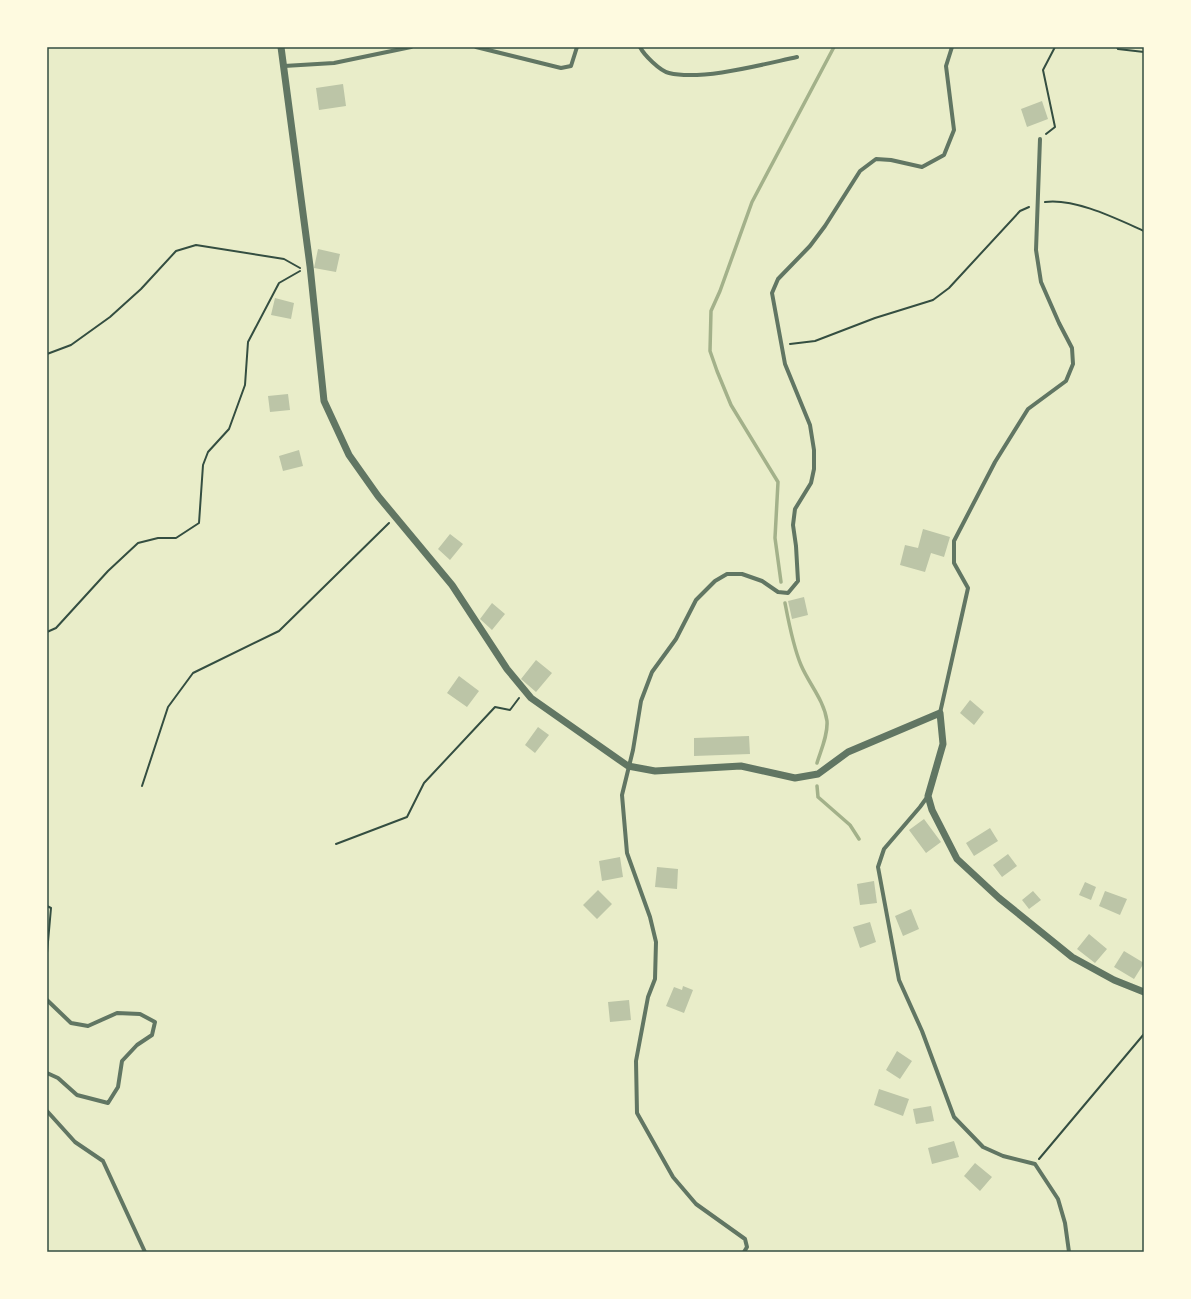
<svg xmlns="http://www.w3.org/2000/svg" width="1191" height="1299" font-family="Montserrat,sans-serif">
	<style>
		.lines { fill: none; stroke-linecap: round; stroke-linejoin: round }
		.stream { stroke: #a3b18a; stroke-width: 3.5 }
		.building { fill: #bcc5a7 }
		.path { stroke: #344e41; stroke-width: 2 }
		.minor { stroke: #617663; stroke-width: 4 }
		.tertiary { stroke: #617663; stroke-width: 7 }
		.neatline { fill: none; stroke: #344e41; stroke-width: 1.5 }
	</style>
	<rect width="100%" height="100%" fill="#e9edc9"/>
	<g class="lines">
		<path class="stream" d="M781,582L775,538L778,482L731,405L717,371L710,351L711,311L720,291L752,202L834,47
			M785,603C789,624 793,646 801,665C809,684 824,700 827,721C828,735 821,750 817,763
			M817,786L818,797L850,825L859,839"/>
	</g>
	<path class="building" d="M343,84L346,106L319,110L316,88Z
		M1042,101L1048,119L1027,127L1021,109Z
		M318,249L340,254L336,272L314,268Z
		M275,298L294,303L291,319L271,315Z
		M288,394L290,410L270,412L268,396Z
		M299,450L303,466L283,471L279,456Z
		M923,529L950,537L944,557L931,553L925,572L900,565L905,545L918,548Z
		M450,534L463,544L450,560L438,549Z
		M804,597L808,615L792,619L788,601Z
		M492,603L505,614L492,630L480,619Z
		M536,660L552,673L536,692L521,679Z
		M459,676L479,691L467,707L447,693Z
		M970,700L984,712L974,725L960,713Z
		M538,727L549,735L535,753L525,745Z
		M749,736L750,754L694,756V738Z
		M924,819L941,842L926,853L909,830Z
		M990,828L998,841L974,856L966,843Z
		M1008,854L1017,866L1002,877L993,865Z
		M620,857L623,877L602,881L599,861Z
		M657,867L678,869L677,889L655,887Z
		M874,881L877,903L860,905L857,884Z
		M1085,882L1096,887L1091,900L1079,895Z
		M598,890L612,904L597,919L583,905Z
		M1033,891L1041,900L1029,909L1022,900Z
		M1105,891L1127,899L1120,915L1099,906Z
		M911,909L919,929L903,936L895,916Z
		M870,922L876,942L860,948L853,927Z
		M1089,934L1107,949L1095,963L1077,949Z
		M1124,951L1144,963L1134,979L1114,967Z
		M683,986L693,990L684,1013L666,1006L674,987L682,990Z
		M629,1000L631,1020L610,1022L608,1002Z
		M897,1051L912,1061L900,1079L886,1070Z
		M879,1089L909,1099L903,1116L874,1105Z
		M931,1106L934,1121L916,1124L913,1109Z
		M954,1141L959,1157L932,1164L928,1148Z
		M975,1163L992,1177L980,1191L964,1176Z"/>
	<g class="lines">
		<path class="path" d="M1117,47L1118,49L1144,52
			M1046,134L1055,127L1043,70L1055,47
			M1045,202C1075,198 1117,219 1144,231
			M790,344L815,341L875,318L933,300L949,288L1020,211L1029,207
			M47,354L71,345L110,317L141,289L176,251L196,245L284,259L300,268
			M47,632L56,628L108,571L138,543L158,538H176L199,523L203,465L208,452L229,429L245,385L248,342L279,283L300,271
			M142,786L168,707L193,673L279,631L389,523
			M336,844L407,817L424,783L495,707L510,710L519,698
			M47,906L51,908L47,953
			M1039,1159L1144,1034"/>
		<path class="minor" d="M476,47L561,68L571,66L577,47
			M640,47C644,55 660,71 669,73C702,81 764,64 797,57
			M284,66L334,63L411,47
			M940,713L968,588L954,563V541L995,462L1028,409L1066,381L1073,364L1072,348L1059,323L1041,282L1036,250L1040,139
			M928,796L920,807L884,849L878,867L899,980L922,1031L954,1117L983,1147L1003,1156L1035,1164L1058,1199L1065,1223L1069,1252
			M47,1000L71,1023L88,1026L117,1013L140,1014L155,1022L152,1035L137,1045L122,1061L118,1087L108,1103L77,1095L58,1078L47,1073
			M47,1111L75,1142L103,1161L145,1252
			M744,1252L747,1247L745,1239L696,1204L673,1177L637,1113L636,1061L648,997L655,979L656,942L650,917L627,853L622,795L633,750L641,701L652,672L676,639L696,600L715,581L727,574H742L762,581L778,592L788,593L798,581L796,546L793,525L795,509L811,483L814,469V450L810,425L785,364L772,293L778,279L810,246L825,226L860,171L876,159L891,160L922,167L944,155L954,130L946,66L952,47"/>
		<path class="tertiary" d="M281,47L310,266L324,401L349,455L378,496L452,585L507,669L531,698L628,766L655,771L741,766L795,778L818,774L848,752L940,713L943,744L928,796L932,810L957,859L999,898L1072,957L1114,980L1144,992"/>
	</g>
	<rect width="1191" height="1299" fill="none" stroke="#fefae0" stroke-width="96"/>
	<rect x="48" y="48" width="1095" height="1203" class="neatline"/>
</svg>
